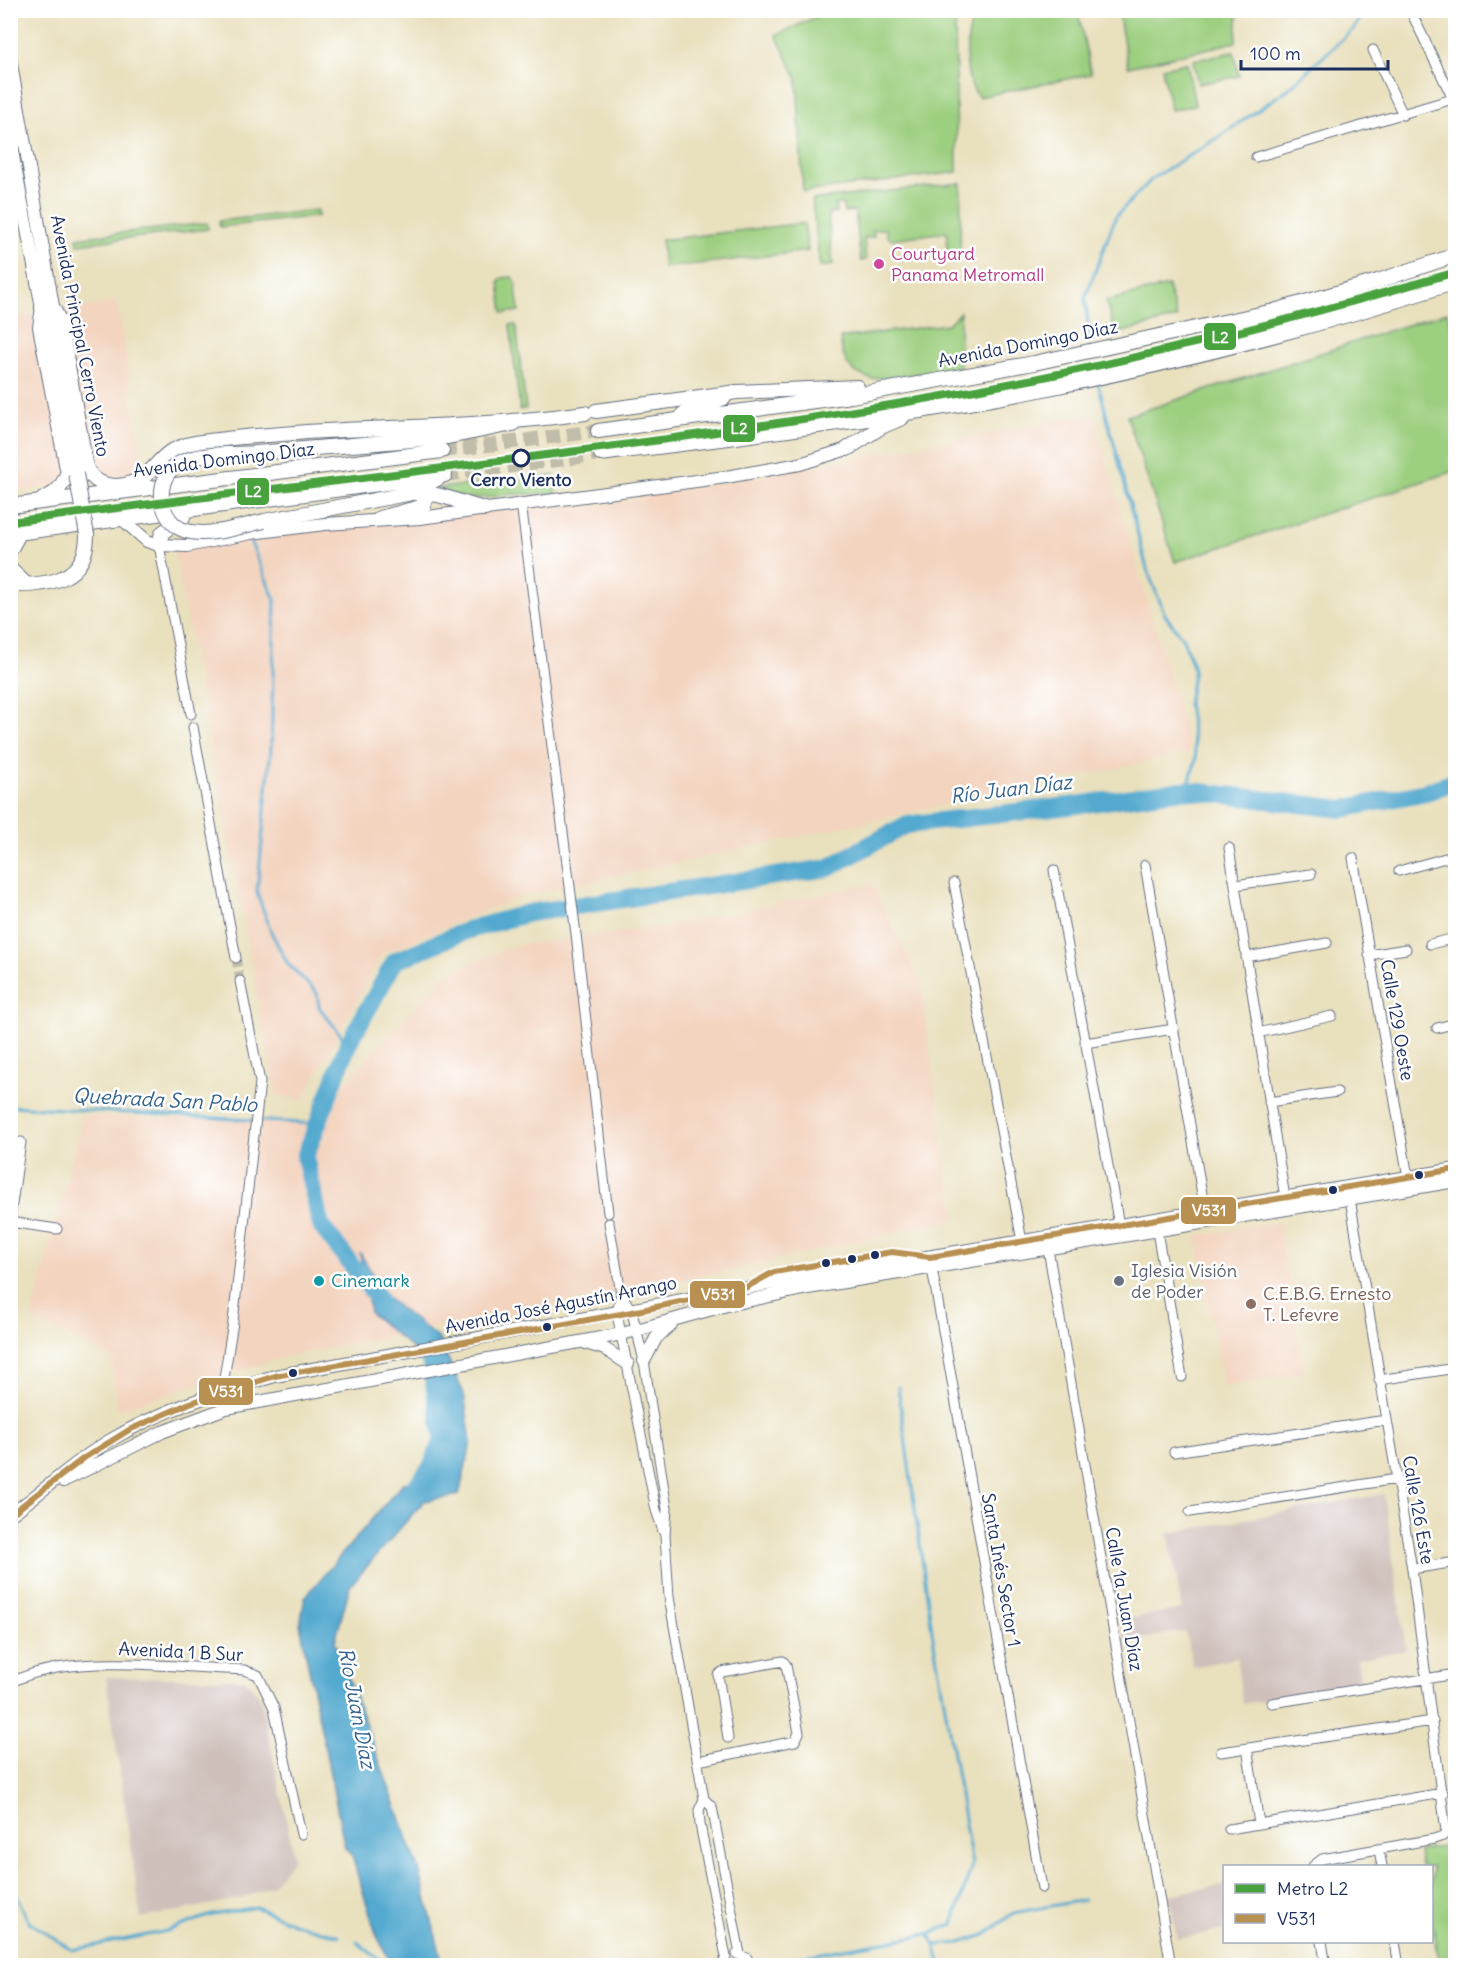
<svg xmlns="http://www.w3.org/2000/svg" width="1466" height="1976" font-family="Delius,sans-serif">
	<style>
		.built { fill: #f3d4bf }
		.industrial { fill: #cfc0bb }
		.green { fill: #9ccf7f; stroke: #5c7f6e; stroke-width: 1.5 }
		.water { fill: #52a9cf; stroke: #366c96; stroke-width: 1.5 }
		.lines { fill: none; stroke-linecap: round; stroke-linejoin: round }
		.stream { stroke: #52a9cf; stroke-width: 3 }
		.river { stroke: #52a9cf; stroke-width: 18 }
		.street-tunnel { stroke: #c0bdaa; stroke-width: 9; stroke-dasharray: 9 4.5; stroke-linecap: butt }
		.primary-tunnel { stroke: #c0bdaa; stroke-width: 14; stroke-dasharray: 14 7; stroke-linecap: butt }
		.street-casing { stroke: #636d7f; stroke-width: 11 }
		.secondary-casing { stroke: #636d7f; stroke-width: 14 }
		.primary-casing { stroke: #636d7f; stroke-width: 16 }
		.street { stroke: #fff; stroke-width: 9 }
		.secondary { stroke: #fff; stroke-width: 12 }
		.primary { stroke: #fff; stroke-width: 14 }
		.primary-bridge-casing { stroke: #636d7f; stroke-width: 16; stroke-linecap: butt }
		.primary-bridge { stroke: #fff; stroke-width: 14 }
		.bus-1-casing { stroke: #fff; stroke-width: 10 }
		.bus-1 { stroke: #b89051; stroke-width: 6 }
		.metro-1-casing { stroke: #fff; stroke-width: 12 }
		.metro-1 { stroke: #48a23e; stroke-width: 8 }
		.hotel-dot { fill: #d1479c; stroke: #fff; stroke-width: 2 }
		.stop-dot { fill: #fff; stroke: #1b2f5e; stroke-width: 3 }
		.bus-dot { fill: #1b2f5e; stroke: #fff; stroke-width: 2 }
		.culture-dot { fill: #0f9aa8; stroke: #fff; stroke-width: 2 }
		.worship-dot { fill: #6b7280; stroke: #fff; stroke-width: 2 }
		.education-dot { fill: #8d6e63; stroke: #fff; stroke-width: 2 }
		.labels { text-anchor: middle; stroke-width: 5; stroke-linejoin: round; paint-order: stroke }
		.hotel-label { font-size: 18px; fill: #b23c85; stroke: #fff; text-anchor: start }
		.street-label { font-size: 18px; fill: #1b2f5e; stroke: #fff }
		.stop-label { font-size: 18px; font-weight: bold; fill: #1b2f5e; stroke: #fff }
		.worship-label { font-size: 18px; fill: #5b616d; stroke: #fff; text-anchor: start }
		.culture-label { font-size: 18px; fill: #0d838f; stroke: #fff; text-anchor: start }
		.education-label { font-size: 18px; fill: #785e54; stroke: #fff; text-anchor: start }
		.water-label { font-size: 20px; font-style: italic; fill: #31608b; stroke: #fff }
		.line-badge { stroke: #fff; stroke-width: 2 }
		.badge-label { font-size: 16px; text-anchor: middle; font-weight: bold; fill: #fff }
	</style>
	<rect width="100%" height="100%" fill="#fff"/>
	<filter id="ink" filterUnits="userSpaceOnUse"><feTurbulence type="fractalNoise" baseFrequency=".0167" numOctaves="2"/><feDisplacementMap in="SourceGraphic" scale="12" xChannelSelector="R" yChannelSelector="G"/><feConvolveMatrix kernelMatrix="1 2 1 2 8 2 1 2 1" color-interpolation-filters="sRGB"/></filter>
	<filter id="wash" filterUnits="userSpaceOnUse"><feTurbulence type="fractalNoise" baseFrequency=".008" numOctaves="4" result="noise"/><feDisplacementMap in="SourceGraphic" scale="24" xChannelSelector="R" yChannelSelector="G"/><feGaussianBlur stdDeviation="1.35" result="paint"/><feColorMatrix in="noise" values="0 0 0 0 0 0 0 0 0 0 0 0 0 0 0 0 0 1.4 0 .05"/><feComposite in="paint" operator="in"/></filter>
	<g filter="url(#wash)">
		<rect width="100%" height="100%" fill="#e9e0bd"/>
		<path class="built" d="M117,302L144,472L11,492V318Z
			M1093,414L1191,752L518,897L382,954L302,1101L276,1094L174,549L519,502L589,507Z
			M871,884L921,982L942,1140L956,1219L686,1280L288,1356L118,1409L111,1357L31,1319L83,1116L309,1121L445,974L516,945L662,927Z
			M1278,1222L1305,1373L1224,1387L1196,1236Z"/>
		<path class="industrial" d="M1384,1494L1406,1650L1357,1659L1361,1685L1242,1704L1237,1658L1193,1667L1185,1631L1125,1642L1121,1620L1182,1609L1168,1533Z
			M106,1677L245,1679L261,1699L294,1857L273,1885L244,1898L141,1918Z
			M1224,1885V1930L1177,1939L1169,1895Z"/>
		<path class="green" d="M976,10L1078,11L1091,74L979,97C960,76 966,34 976,10Z
			M829,11H955L957,172L803,192L797,78L776,35Z
			M1118,11H1238L1236,42L1128,67Z
			M1234,52L1239,76L1198,84L1193,60Z
			M1187,63L1195,105L1171,110L1162,68Z
			M961,183L960,255H947V232L891,239L887,236L886,229L873,230L874,237L864,238L866,260L861,261L855,211L844,212L843,204H835L836,212L828,213L833,265L820,267L812,200Z
			M317,210L318,216L220,227L219,221Z
			M207,223L208,229L78,244L77,238Z
			M804,223L808,251L664,268L661,240Z
			M512,277L515,281L519,311L503,313L499,282L502,278Z
			M1168,286L1177,318L1115,334L1106,301Z
			M960,312V369L872,379C848,373 843,361 840,338L948,324Z
			M1447,312L1456,337L1455,471L1175,562L1127,416Z
			M510,325H516L526,409L520,410Z
			M554,476L556,494C544,495 534,494 522,494C487,494 472,507 438,488Z
			M1455,1843V1965H1440L1432,1920V1866H1421L1419,1851Z"/>
		<path class="water" d="M360,1253L387,1298L439,1339L464,1394L471,1442L459,1495L424,1501L350,1586L335,1641L419,1869L443,1965H392L376,1934L352,1856L345,1848L300,1624L305,1597L403,1483L425,1480L449,1450L443,1394L414,1350L370,1313Z"/>
		<g class="lines">
			<path class="stream" d="M1090,340L1085,298L1116,216L1153,178L1219,137L1288,89L1352,30L1367,10
				M1098,383L1147,569L1165,615L1183,639L1194,669L1188,703L1196,759L1187,790
				M243,457L244,465
				M250,541L275,600L271,748L257,893L272,934L288,964L317,993L319,1007L348,1044
				M10,1106L318,1124
				M10,1894L17,1896L28,1921L72,1950L167,1931L208,1916L256,1907L293,1923L339,1936
				M929,1934L935,1945L960,1943L985,1935L1013,1913L1084,1900
				M357,1942L382,1962L381,1966
				M935,1945L941,1966
				M776,1961L929,1934L953,1924L972,1865L932,1631L898,1387"/>
			<path class="river" d="M380,1301L321,1226L305,1157L348,1044L395,961L468,930L529,913L828,868L906,825L1077,805L1183,790L1342,809L1426,792L1456,781
				M406,1499L431,1467L443,1440L430,1359"/>
		</g>
	</g>
	<g filter="url(#ink)">
		<g class="lines">
			<path class="street-tunnel" d="M236,958L240,981"/>
			<path class="primary-tunnel" d="M442,451L598,431
				M445,475L601,454"/>
			<g class="street-casing">
				<path id="street" d="M1413,16L1453,99
					M1373,50L1403,115
					M1256,157L1456,98
					M521,503L576,934L608,1213
					M159,545L191,714
					M193,727L236,958
					M1229,848L1286,1204
					M1353,858L1409,1183
					M1145,865L1206,1217
					M1054,870L1120,1231
					M1399,871L1456,855
					M954,883L1022,1241
					M1235,885L1311,874
					M1430,944L1456,938
					M1369,955L1406,949
					M1246,957L1327,943
					M1437,1028L1456,1023
					M1258,1033L1332,1016
					M1085,1043L1174,1029
					M1269,1102L1337,1092
					M10,1218L21,1142
					M10,1222L57,1229
					M609,1223L621,1293L632,1312L644,1361L667,1509L665,1535L669,1597L704,1799L712,1807L740,1954
					M1156,1225L1182,1377
					M1047,1243L1171,1966
					M931,1263L1042,1888
					M621,1293L617,1314L656,1510L663,1531
					M1379,1380L1456,1368
					M222,1391L233,1322L260,1082L240,981
					M1174,1452L1386,1420
					M1190,1512L1396,1479
					M1412,1569L1456,1562
					M10,1683C70,1651 177,1668 244,1670L258,1675L274,1708L301,1834
					M1272,1703L1456,1674
					M1247,1748L1259,1823
					M1221,1752L1433,1721
					M698,1761L795,1741L799,1733L786,1665L783,1661L722,1672L718,1675L728,1738
					M704,1799L699,1810L700,1824L726,1957L722,1966
					M1229,1829L1443,1793
					M1379,1850L1382,1866
					M1313,1866L1322,1859L1434,1839L1443,1836L1446,1831L1412,1569L1349,1193
					M1322,1942L1326,1966
					M1395,1942L1399,1966
					M737,1954L747,1958L751,1966"/>
			</g>
			<g class="secondary-casing">
				<path id="secondary" d="M10,58L53,306L61,322L88,471L79,481L67,474L39,327L42,308L10,140
					M121,518L147,541L159,545L187,546L251,533L325,524L420,518L726,477L800,464L847,449
					M586,1343L605,1349L628,1364
					M644,1361L656,1338L671,1324
					M63,1481L162,1432L226,1408L622,1334L727,1305L808,1288L1456,1181
					M10,1515C44,1491 74,1462 109,1441C161,1410 218,1392 275,1376L800,1278L1456,1169"/>
			</g>
			<g class="primary-casing">
				<path id="primary" d="M42,308L52,334L76,474
					M596,411L737,392L857,387
					M683,414L724,398
					M598,431L851,396L1034,363L1274,311L1378,281L1456,255
					M847,449L881,427L902,418
					M256,453L448,437L513,424
					M601,454C744,436 887,419 1029,392C1172,364 1316,327 1456,282
					M88,471C101,492 129,489 147,474C155,467 161,458 170,452C182,445 195,442 209,441C333,425 460,431 585,413
					M414,493C442,492 458,503 485,509
					M43,499C56,494 62,487 67,474
					M10,506L442,451
					M380,518L424,506L425,500L420,492
					M264,521L412,493L439,478
					M10,534L445,475
					M159,545L162,533L183,517
					M10,550L20,532
					M10,569L26,584
					M10,585C48,586 87,581 87,535"/>
			</g>
			<use href="#street" class="street"/>
			<use href="#secondary" class="secondary"/>
			<use href="#primary" class="primary"/>
			<g class="primary-bridge-casing">
				<path id="primary-bridge" d="M256,453C232,455 193,451 174,467C152,485 161,528 191,532C215,536 242,526 264,521
					M76,474L87,535"/>
			</g>
			<use href="#primary-bridge" class="primary-bridge"/>
			<g class="bus-1-casing">
				<path id="bus-1" d="M10,1515L84,1458L129,1430L190,1403L275,1376L632,1312L743,1289L774,1272L892,1252L930,1257L1456,1169"/>
			</g>
			<use href="#bus-1" class="bus-1"/>
			<g class="metro-1-casing">
				<path id="metro-1" d="M10,522C352,476 695,445 1034,379C1176,351 1316,313 1456,272"/>
			</g>
			<use href="#metro-1" class="metro-1"/>
		</g>
	</g>
	<circle class="hotel-dot" cx="879" cy="264" r="6"/>
	<circle class="stop-dot" cx="521" cy="458" r="8"/>
	<g class="bus-dot">
		<circle cx="1419" cy="1175" r="5"/>
		<circle cx="1333" cy="1190" r="5"/>
		<circle cx="875" cy="1255" r="5"/>
		<circle cx="852" cy="1259" r="5"/>
		<circle cx="826" cy="1263" r="5"/>
		<circle cx="547" cy="1327" r="5"/>
		<circle cx="293" cy="1373" r="5"/>
	</g>
	<circle class="culture-dot" cx="319" cy="1281" r="6"/>
	<circle class="worship-dot" cx="1119" cy="1281" r="6"/>
	<circle class="education-dot" cx="1251" cy="1304" r="6"/>
	<g class="labels">
		<g class="hotel-label">
			<text x="891" y="260">Courtyard<tspan x="891" dy="21">Panama Metromall</tspan></text>
		</g>
		<g class="street-label">
			<text transform="translate(80 336) rotate(79)" y="6">Avenida Principal Cerro Viento</text>
			<text transform="translate(1028 344) rotate(-11)" y="6">Avenida Domingo Díaz</text>
			<text transform="translate(224 460) rotate(-7)" y="6">Avenida Domingo Díaz</text>
			<text transform="translate(1397 1020) rotate(80)" y="6">Calle 129 Oeste</text>
			<text transform="translate(561 1305) rotate(-11)" y="6">Avenida José Agustín Arango</text>
			<text transform="translate(1418 1510) rotate(80)" y="6">Calle 126 Este</text>
			<text transform="translate(1001 1570) rotate(80)" y="6">Santa Inés Sector 1</text>
			<text transform="translate(1124 1599) rotate(80)" y="6">Calle 1a Juan Díaz</text>
			<text transform="translate(181 1652) rotate(3)" y="6">Avenida 1 B Sur</text>
		</g>
		<g class="stop-label">
			<text x="521" y="486">Cerro Viento</text>
		</g>
		<g class="worship-label">
			<text x="1131" y="1277">Iglesia Visión<tspan x="1131" dy="21">de Poder</tspan></text>
		</g>
		<g class="culture-label">
			<text x="331" y="1287">Cinemark</text>
		</g>
		<g class="education-label">
			<text x="1263" y="1300">C.E.B.G. Ernesto<tspan x="1263" dy="21">T. Lefevre</tspan></text>
		</g>
		<g class="water-label">
			<text transform="translate(1011 789) rotate(-7)" y="7">Río Juan Díaz</text>
			<text transform="translate(165 1100) rotate(3)" y="7">Quebrada San Pablo</text>
			<text transform="translate(357 1708) rotate(79)" y="7">Río Juan Díaz</text>
		</g>
	</g>
	<g class="line-badge">
		<rect x="1203" y="322" width="34" height="29" rx="6" fill="#48a23e"/>
		<rect x="722" y="414" width="34" height="29" rx="6" fill="#48a23e"/>
		<rect x="236" y="477" width="34" height="29" rx="6" fill="#48a23e"/>
		<rect x="1180" y="1196" width="57" height="29" rx="6" fill="#b89051"/>
		<rect x="689" y="1280" width="57" height="29" rx="6" fill="#b89051"/>
		<rect x="198" y="1377" width="56" height="29" rx="6" fill="#b89051"/>
	</g>
	<g class="badge-label">
		<text x="1220" y="343">L2</text>
		<text x="739" y="434">L2</text>
		<text x="253" y="497">L2</text>
		<text x="1209" y="1216">V531</text>
		<text x="718" y="1300">V531</text>
		<text x="226" y="1397">V531</text>
	</g>
	<rect width="1466" height="1976" fill="none" stroke="#fff" stroke-width="36"/>
	<rect x="1223" y="1865" width="210" height="78" fill="#ffffff" stroke="#a4acbf" stroke-width="1.5"/>
	<rect x="1235" y="1884" width="30" height="9" fill="#48a23e" stroke="#a4acbf" stroke-width="1.5"/>
	<text x="1277" y="1895" font-size="18" fill="#1b2f5e">Metro L2</text>
	<rect x="1235" y="1914" width="30" height="9" fill="#b89051" stroke="#a4acbf" stroke-width="1.5"/>
	<text x="1277" y="1925" font-size="18" fill="#1b2f5e">V531</text>
	<path d="M1241 60v9h147v-9" fill="none" stroke="#1b2f5e" stroke-width="3"/>
	<text x="1250" y="60" font-size="18" fill="#1b2f5e" stroke="#ffffff" stroke-width="4.5" paint-order="stroke">100 m</text>
</svg>
